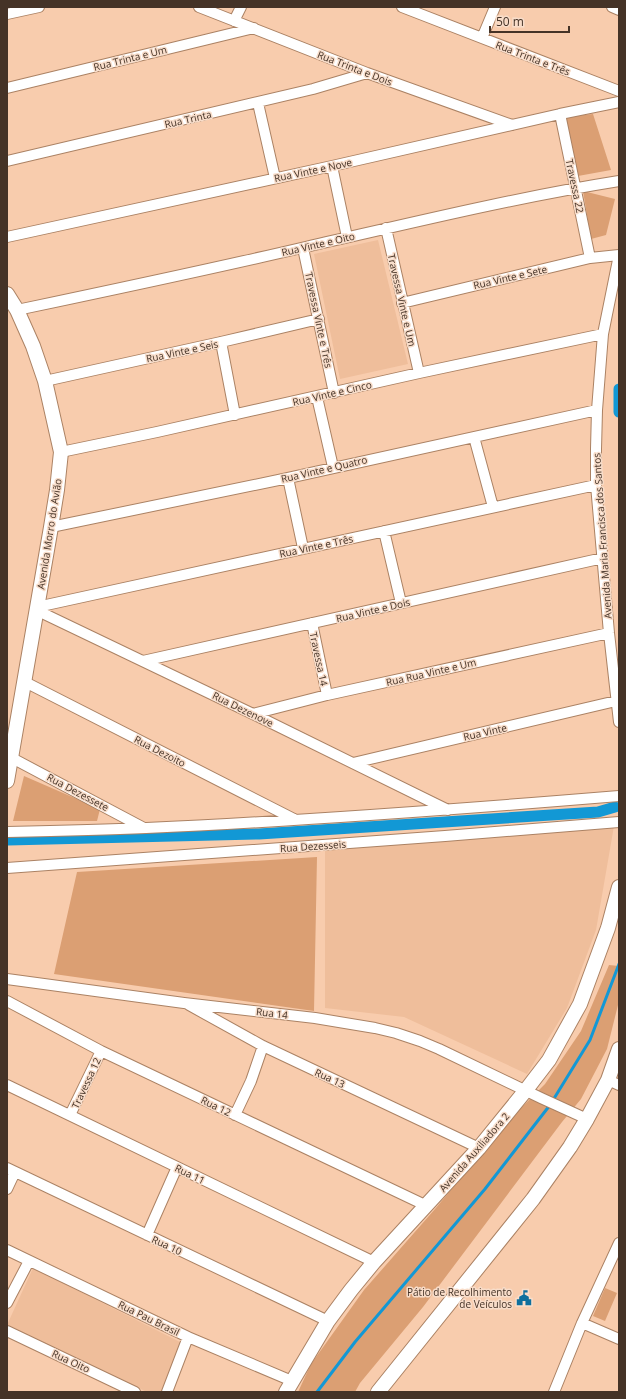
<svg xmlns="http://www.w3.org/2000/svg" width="626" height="1399" font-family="'Open Sans',sans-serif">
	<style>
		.built { fill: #efbe9b }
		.green { fill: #db9f73 }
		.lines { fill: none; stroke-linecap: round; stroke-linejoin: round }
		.stream { stroke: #1298d5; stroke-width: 3 }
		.canal { stroke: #1298d5; stroke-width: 11 }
		.street-casing { stroke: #ab8264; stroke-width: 12 }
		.secondary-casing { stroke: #ab8264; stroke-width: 16 }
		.street { stroke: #fff; stroke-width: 10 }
		.secondary { stroke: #fff; stroke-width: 14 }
		.labels { text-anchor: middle; stroke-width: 3; stroke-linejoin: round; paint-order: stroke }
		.street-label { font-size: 10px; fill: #453327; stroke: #f8ddca }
		.poi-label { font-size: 10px; fill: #453327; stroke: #f8ddca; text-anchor: end }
	</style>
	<rect width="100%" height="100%" fill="#f8ccad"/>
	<path class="built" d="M378,240L408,364L340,379L314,254Z
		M614,826L596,930L567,1008L527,1074L404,1017L325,1008V848Z
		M33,1268L182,1343L163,1392H147L7,1325Z"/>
	<path class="green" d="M593,114L611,170L578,176L566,117Z
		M583,191L615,199L606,235L591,239Z
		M24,776L100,809L97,821H13Z
		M317,857L314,1011L54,974L77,872Z
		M609,965L619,966V1001L607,1049L581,1099L562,1122L423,1307L360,1383L355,1392H298L311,1364L364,1290L435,1209L511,1118L545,1084L581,1031Z
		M605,1288L617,1293L605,1321L593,1316Z"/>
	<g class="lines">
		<path class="stream" d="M317,1392L355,1342L485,1189L550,1105L590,1040L619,964"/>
		<path class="canal" d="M619,389V412
			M8,840L259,834L598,812L615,807"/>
		<g class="street-casing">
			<path id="street" d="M199,7L367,73L512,125
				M402,7L619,91
				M612,7L619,10
				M7,14L39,7
				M234,21L241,7
				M482,38L495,7
				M7,88L254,28
				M258,103L275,178
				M560,114L590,258
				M7,161L313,89L367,73
				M332,166L347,237
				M386,228L419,373
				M7,237L332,166L560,114L619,102
				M303,248L334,393
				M619,255L603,334L597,410L596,449V485L609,633L619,722
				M402,303L590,258L619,255
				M17,310C112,290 207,270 301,248C407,224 512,198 619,181
				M221,342L235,415
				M45,381L221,342L319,319
				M317,397L333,467
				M474,437L493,507
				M61,452L157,432L419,373L603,334
				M288,478L303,548
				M51,527L288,478L597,410
				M384,531L401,603
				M37,607L596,485
				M36,610L253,714L448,810
				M312,623L327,695
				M143,661L603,558
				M25,682L294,819
				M253,714L327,695L609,633
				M10,757L144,828
				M353,763L616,701
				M7,832C53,831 99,830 146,828C304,821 461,809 619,796
				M7,868L445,836L619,822
				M7,979L184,1003L315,1018L375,1028L396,1033L420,1041L439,1049L541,1098L587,1119
				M7,1001L101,1051L427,1206
				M189,1005L263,1046L479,1148
				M608,1080L619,1085
				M7,1085L374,1262
				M70,1115L101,1051
				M235,1115L251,1081L263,1046
				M7,1168L328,1321
				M7,1189L15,1172
				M147,1235L177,1167
				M7,1250L188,1337L292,1381
				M7,1303L29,1261
				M582,1323L619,1339
				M7,1331L135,1392
				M167,1392L188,1337
				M554,1392L582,1323L619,1243"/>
		</g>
		<g class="secondary-casing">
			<path id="secondary" d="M7,294L17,310L33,346L45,381L61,452L57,490L51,527L7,781
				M286,1392L328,1321L351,1290L374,1262L479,1148L526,1090L549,1060L580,1004L608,928L619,887
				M378,1392L533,1199L570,1147L587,1119L608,1080L619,1049"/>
		</g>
		<use href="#street" class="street"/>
		<use href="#secondary" class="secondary"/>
	</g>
	<defs>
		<g id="civic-bare" transform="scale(1.2)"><path d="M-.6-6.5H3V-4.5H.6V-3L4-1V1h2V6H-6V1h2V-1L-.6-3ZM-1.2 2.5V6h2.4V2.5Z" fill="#0e6f9d" stroke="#f8ddca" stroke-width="2.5" paint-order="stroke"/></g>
	</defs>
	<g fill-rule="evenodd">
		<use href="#civic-bare" x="524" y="1298"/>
	</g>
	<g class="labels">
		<g class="street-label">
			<text transform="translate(130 58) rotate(-14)" y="4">Rua Trinta e Um</text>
			<text transform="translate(533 58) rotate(21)" y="4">Rua Trinta e Três</text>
			<text transform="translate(355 68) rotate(21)" y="4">Rua Trinta e Dois</text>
			<text transform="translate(188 119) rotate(-13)" y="4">Rua Trinta</text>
			<text transform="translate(313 170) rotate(-12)" y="4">Rua Vinte e Nove</text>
			<text transform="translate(575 186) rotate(78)" y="4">Travessa 22</text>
			<text transform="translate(318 244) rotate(-13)" y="4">Rua Vinte e Oito</text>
			<text transform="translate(510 277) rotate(-13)" y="4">Rua Vinte e Sete</text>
			<text transform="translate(402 300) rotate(77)" y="4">Travessa Vinte e Um</text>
			<text transform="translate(319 320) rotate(78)" y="4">Travessa Vinte e Três</text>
			<text transform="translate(182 351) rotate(-12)" y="4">Rua Vinte e Seis</text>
			<text transform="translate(332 393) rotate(-13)" y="4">Rua Vinte e Cinco</text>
			<text transform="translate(324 469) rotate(-13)" y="4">Rua Vinte e Quatro</text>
			<text transform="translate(49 534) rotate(-81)" y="4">Avenida Morro do Avião</text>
			<text transform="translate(602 536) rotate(-94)" y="4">Avenida Maria Francisca dos Santos</text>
			<text transform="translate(316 546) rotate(-12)" y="4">Rua Vinte e Três</text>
			<text transform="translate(373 610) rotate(-13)" y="4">Rua Vinte e Dois</text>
			<text transform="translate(319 659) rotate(78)" y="4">Travessa 14</text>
			<text transform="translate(431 672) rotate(-13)" y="4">Rua Rua Vinte e Um</text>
			<text transform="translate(243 709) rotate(26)" y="4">Rua Dezenove</text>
			<text transform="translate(485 732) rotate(-13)" y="4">Rua Vinte</text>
			<text transform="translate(160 751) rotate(27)" y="4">Rua Dezoito</text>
			<text transform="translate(78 792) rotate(28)" y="4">Rua Dezessete</text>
			<text transform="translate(313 846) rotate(-4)" y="4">Rua Dezesseis</text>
			<text transform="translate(272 1013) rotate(7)" y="4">Rua 14</text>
			<text transform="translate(330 1078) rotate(25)" y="4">Rua 13</text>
			<text transform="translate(86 1083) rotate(-65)" y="4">Travessa 12</text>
			<text transform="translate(216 1106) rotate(26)" y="4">Rua 12</text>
			<text transform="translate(474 1152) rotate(-49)" y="4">Avenida Auxiliadora 2</text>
			<text transform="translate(190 1174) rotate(26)" y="4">Rua 11</text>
			<text transform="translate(167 1245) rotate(25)" y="4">Rua 10</text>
			<text transform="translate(149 1318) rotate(26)" y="4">Rua Pau Brasil</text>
			<text transform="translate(71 1361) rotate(25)" y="4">Rua Oito</text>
		</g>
		<g class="poi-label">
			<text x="512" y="1296">Pátio de Recolhimento<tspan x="512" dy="12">de Veículos</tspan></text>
		</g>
	</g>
	<rect width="626" height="1399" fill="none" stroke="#453327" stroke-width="16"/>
	<path d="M490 26v6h79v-6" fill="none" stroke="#453327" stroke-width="2"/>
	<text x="496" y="26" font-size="12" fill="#453327" stroke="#f8ddca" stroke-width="3" paint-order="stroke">50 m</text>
</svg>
